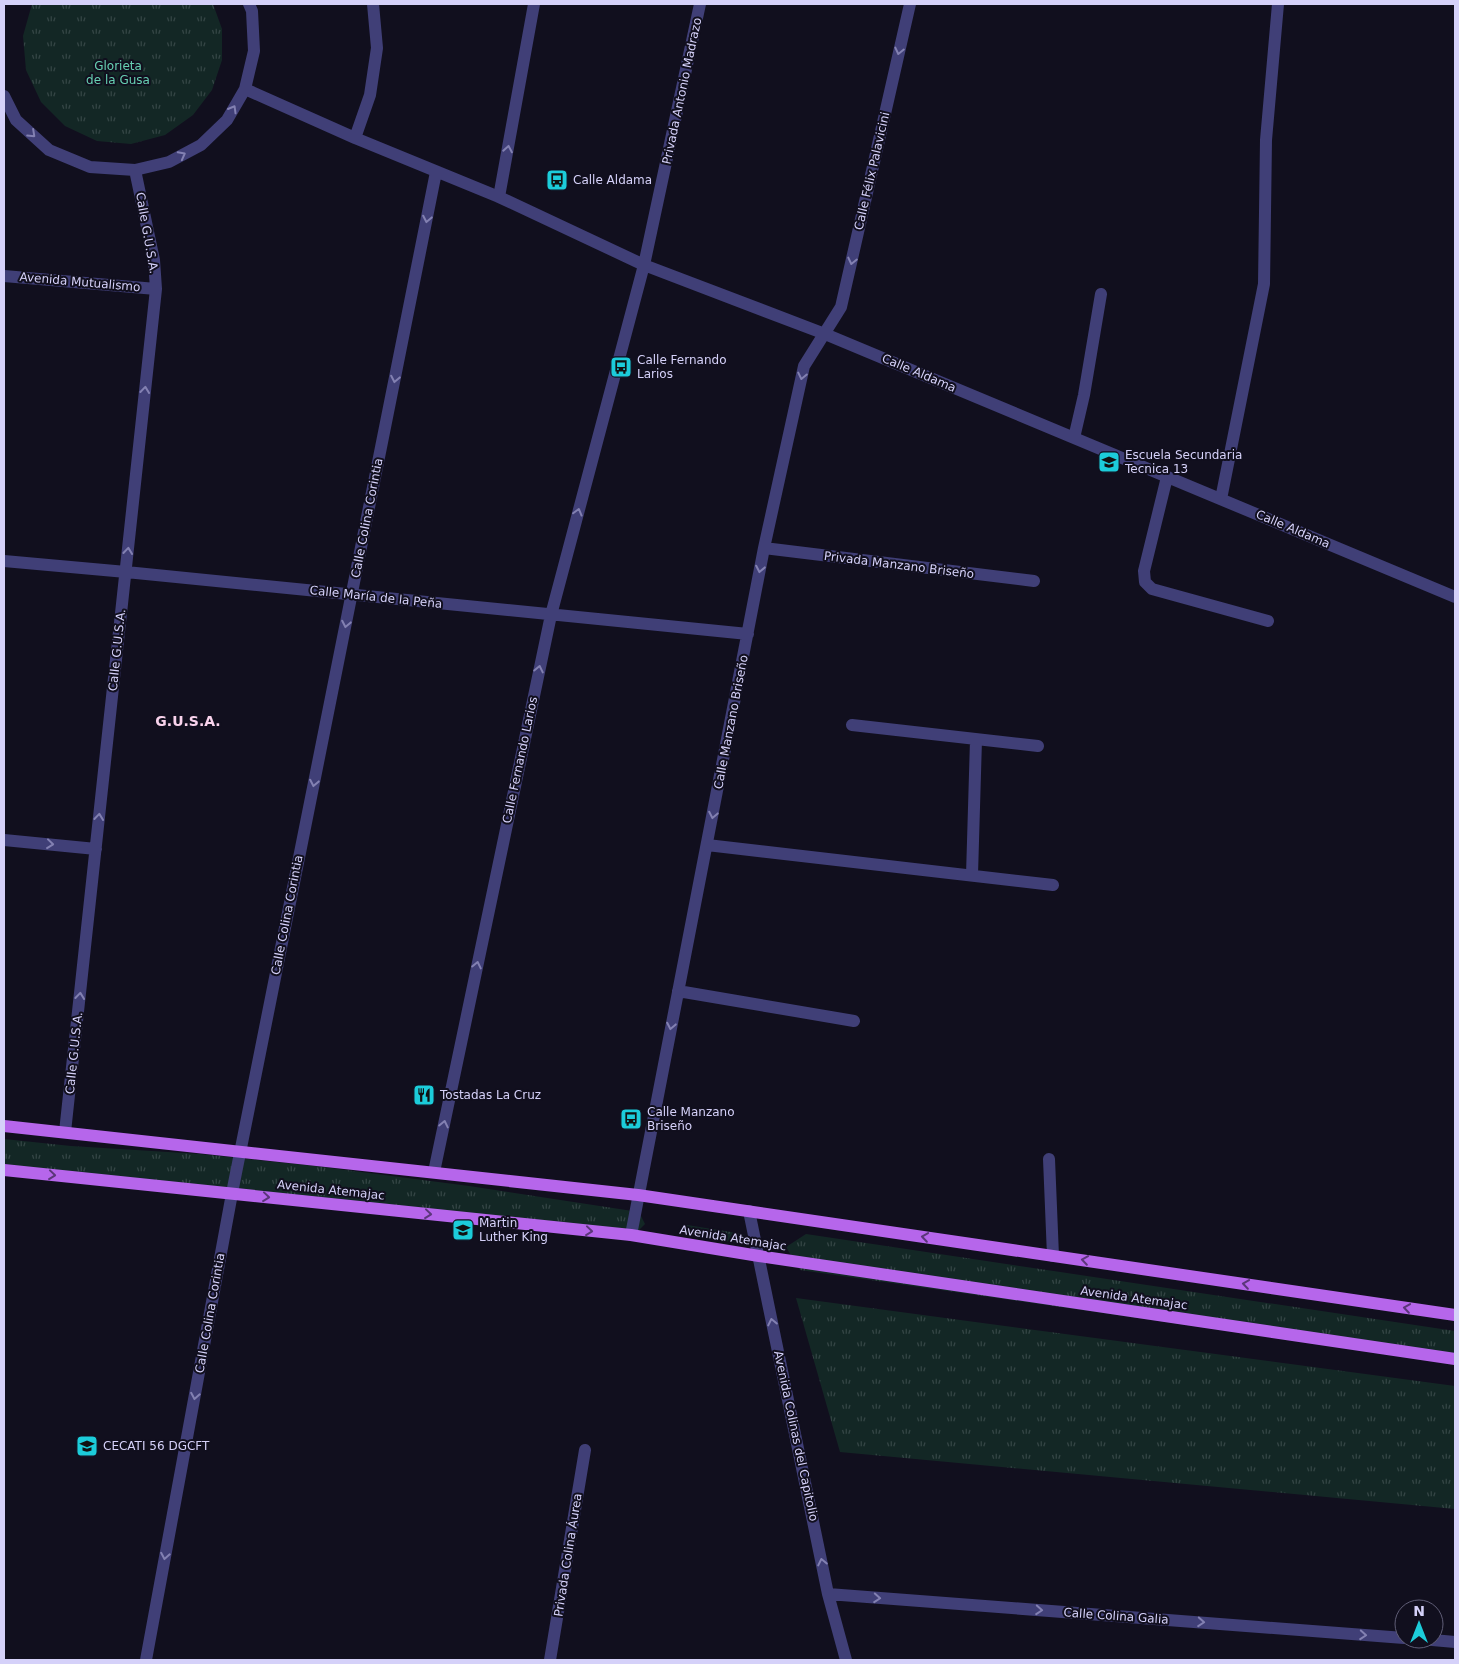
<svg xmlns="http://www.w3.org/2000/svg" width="1459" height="1664" font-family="'DejaVu Sans',sans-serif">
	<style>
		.park { fill: url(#park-tufts) }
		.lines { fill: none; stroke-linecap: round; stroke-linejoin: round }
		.minor { stroke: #403f77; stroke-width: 12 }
		.major { stroke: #b666eb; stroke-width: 12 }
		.oneway { stroke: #8381b2 }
		.oneway2 { stroke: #5b367a }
		.labels { text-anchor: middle; stroke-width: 4; stroke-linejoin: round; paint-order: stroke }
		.park-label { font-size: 12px; fill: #67cfb2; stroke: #110f1e }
		.street-label { font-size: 12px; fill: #d5d1f9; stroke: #110f1e }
		.poi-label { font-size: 12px; fill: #d5d1f9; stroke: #110f1e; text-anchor: start }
		.neighbourhood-label { font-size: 14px; font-weight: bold; fill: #f9d3ec; stroke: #110f1e }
	</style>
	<defs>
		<pattern id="park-tufts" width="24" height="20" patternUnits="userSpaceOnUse" patternTransform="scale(1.25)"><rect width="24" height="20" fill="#132725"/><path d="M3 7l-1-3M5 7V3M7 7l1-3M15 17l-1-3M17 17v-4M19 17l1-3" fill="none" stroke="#344545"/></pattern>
	</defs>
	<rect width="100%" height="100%" fill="#110f1e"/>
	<path class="park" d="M32,4H213L222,29V60L212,90L193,115L165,135L131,144L97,141L65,126L41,102L26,70L23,36Z
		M4,1139L71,1146L200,1154L315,1166L469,1186L639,1212L645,1224L636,1233L4,1168Z
		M687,1225L743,1234L748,1239L743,1244L687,1235L683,1228Z
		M806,1234L1455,1331V1363L800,1270L786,1247Z
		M796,1298L1455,1386V1509L840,1452Z"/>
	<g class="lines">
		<path class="minor" d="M245,89L355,138L499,197L644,265L825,334L1455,597
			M4,96L16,120L49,150L90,167L135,170L169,162L201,145L227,120L245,89L254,51L252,11L249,4
			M355,138L370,95L377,48L373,4
			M499,197L534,4
			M4,276L156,289
			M1074,438L1084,395L1101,294
			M1167,477L1144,571L1145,582L1152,589L1268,621
			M1221,499L1264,284L1266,140L1278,4
			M764,548L1034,581
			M4,561L126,572L748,634
			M852,725L1038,746
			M4,840L96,849
			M707,845L1053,885
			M972,875L976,740
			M678,991L854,1021
			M65,1132L156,289L154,260L135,170
			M1049,1159L1053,1256
			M434,1172L551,615L644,265L700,4
			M749,1211L828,1594L846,1660
			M631,1235L764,548L804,366L841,307L910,4
			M828,1594L1404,1638
			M1421,1639L1455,1642
			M146,1660L233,1188L436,172
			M550,1660L585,1450"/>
		<path class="major" d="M4,1126L638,1195L1455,1315
			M4,1170L631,1235L759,1256L1455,1359"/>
	</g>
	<defs><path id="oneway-chevron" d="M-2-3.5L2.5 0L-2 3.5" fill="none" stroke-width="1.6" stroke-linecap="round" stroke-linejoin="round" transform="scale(1.25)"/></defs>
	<g class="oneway">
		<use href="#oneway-chevron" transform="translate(899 51) rotate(103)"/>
		<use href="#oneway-chevron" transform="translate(233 109) rotate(-60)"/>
		<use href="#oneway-chevron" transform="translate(32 134) rotate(43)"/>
		<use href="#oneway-chevron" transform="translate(508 149) rotate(-80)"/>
		<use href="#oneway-chevron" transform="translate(182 155) rotate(-28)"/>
		<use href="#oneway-chevron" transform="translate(427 219) rotate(101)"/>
		<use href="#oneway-chevron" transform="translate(852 261) rotate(103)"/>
		<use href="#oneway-chevron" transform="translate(802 376) rotate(102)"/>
		<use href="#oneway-chevron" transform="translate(395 379) rotate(101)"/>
		<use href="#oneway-chevron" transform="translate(145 390) rotate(-84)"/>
		<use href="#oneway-chevron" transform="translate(578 512) rotate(-75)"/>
		<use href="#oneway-chevron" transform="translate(128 551) rotate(-84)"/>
		<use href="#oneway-chevron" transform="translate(760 569) rotate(101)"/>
		<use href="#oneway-chevron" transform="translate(346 624) rotate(101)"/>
		<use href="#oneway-chevron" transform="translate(539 669) rotate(-78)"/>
		<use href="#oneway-chevron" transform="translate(314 783) rotate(101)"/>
		<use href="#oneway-chevron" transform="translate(713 815) rotate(101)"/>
		<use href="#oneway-chevron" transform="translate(99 817) rotate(-84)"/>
		<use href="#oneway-chevron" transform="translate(50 844) rotate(6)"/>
		<use href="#oneway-chevron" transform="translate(477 965) rotate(-78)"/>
		<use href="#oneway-chevron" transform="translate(80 996) rotate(-84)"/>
		<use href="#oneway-chevron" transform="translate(671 1026) rotate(101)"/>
		<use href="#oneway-chevron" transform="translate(444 1124) rotate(-78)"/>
		<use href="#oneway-chevron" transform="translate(772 1322) rotate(-102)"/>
		<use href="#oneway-chevron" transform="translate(195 1396) rotate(100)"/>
		<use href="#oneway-chevron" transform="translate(165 1556) rotate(100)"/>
		<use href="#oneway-chevron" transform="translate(822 1562) rotate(-102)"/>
		<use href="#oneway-chevron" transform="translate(877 1598) rotate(4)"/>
		<use href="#oneway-chevron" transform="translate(1039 1610) rotate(4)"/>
		<use href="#oneway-chevron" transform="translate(1201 1622) rotate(4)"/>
		<use href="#oneway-chevron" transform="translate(1363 1635) rotate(4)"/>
	</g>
	<g class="oneway2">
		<use href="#oneway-chevron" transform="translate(52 1175) rotate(6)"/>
		<use href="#oneway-chevron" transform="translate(266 1197) rotate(6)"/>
		<use href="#oneway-chevron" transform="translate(428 1214) rotate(6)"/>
		<use href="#oneway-chevron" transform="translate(589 1231) rotate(6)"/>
		<use href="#oneway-chevron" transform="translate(925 1237) rotate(-172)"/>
		<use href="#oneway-chevron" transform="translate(1085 1260) rotate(-172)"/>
		<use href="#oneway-chevron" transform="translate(1246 1284) rotate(-172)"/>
		<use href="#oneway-chevron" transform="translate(1407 1308) rotate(-172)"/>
	</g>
	<defs>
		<g id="bus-square" transform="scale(1.125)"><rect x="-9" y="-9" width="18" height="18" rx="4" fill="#1cccda" stroke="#110f1e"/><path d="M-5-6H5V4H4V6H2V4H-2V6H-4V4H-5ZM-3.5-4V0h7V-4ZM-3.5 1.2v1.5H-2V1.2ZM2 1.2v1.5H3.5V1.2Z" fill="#111"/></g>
		<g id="school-square" transform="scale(1.125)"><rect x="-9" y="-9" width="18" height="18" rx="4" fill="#1cccda" stroke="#110f1e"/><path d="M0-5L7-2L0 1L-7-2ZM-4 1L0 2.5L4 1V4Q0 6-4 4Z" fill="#111"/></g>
		<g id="restaurant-square" transform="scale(1.125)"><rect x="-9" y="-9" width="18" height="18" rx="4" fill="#1cccda" stroke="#110f1e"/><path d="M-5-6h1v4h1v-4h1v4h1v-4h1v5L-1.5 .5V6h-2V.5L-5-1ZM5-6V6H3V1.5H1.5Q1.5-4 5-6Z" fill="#111"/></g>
		<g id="university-square" transform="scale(1.125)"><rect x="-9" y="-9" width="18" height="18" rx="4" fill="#1cccda" stroke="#110f1e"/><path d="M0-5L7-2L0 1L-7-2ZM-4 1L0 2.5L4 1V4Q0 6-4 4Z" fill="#111"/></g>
	</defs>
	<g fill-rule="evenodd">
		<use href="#bus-square" x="557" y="180"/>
		<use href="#bus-square" x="621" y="367"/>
		<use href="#school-square" x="1109" y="462"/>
		<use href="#restaurant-square" x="424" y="1095"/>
		<use href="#bus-square" x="631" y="1119"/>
		<use href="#school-square" x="463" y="1230"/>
		<use href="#university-square" x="87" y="1446"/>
	</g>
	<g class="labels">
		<g class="park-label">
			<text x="118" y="70">Glorieta<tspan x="118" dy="14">de la Gusa</tspan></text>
		</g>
		<g class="street-label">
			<text transform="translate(682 91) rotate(-78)" y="4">Privada Antonio Madrazo</text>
			<text transform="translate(872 171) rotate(-77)" y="4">Calle Félix Palavicini</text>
			<text transform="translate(147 233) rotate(80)" y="4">Calle G.U.S.A.</text>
			<text transform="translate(80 282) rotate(5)" y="4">Avenida Mutualismo</text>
			<text transform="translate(919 373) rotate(23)" y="4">Calle Aldama</text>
			<text transform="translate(367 518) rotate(-79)" y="4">Calle Colina Corintia</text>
			<text transform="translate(1293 529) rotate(23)" y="4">Calle Aldama</text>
			<text transform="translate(899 565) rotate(7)" y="4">Privada Manzano Briseño</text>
			<text transform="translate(376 597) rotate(6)" y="4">Calle María de la Peña</text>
			<text transform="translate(117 650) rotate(-84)" y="4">Calle G.U.S.A.</text>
			<text transform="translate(731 722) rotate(-79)" y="4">Calle Manzano Briseño</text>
			<text transform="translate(520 760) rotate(-78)" y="4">Calle Fernando Larios</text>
			<text transform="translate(287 915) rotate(-79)" y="4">Calle Colina Corintia</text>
			<text transform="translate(74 1053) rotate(-84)" y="4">Calle G.U.S.A.</text>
			<text transform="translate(331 1190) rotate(6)" y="4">Avenida Atemajac</text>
			<text transform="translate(733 1238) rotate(9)" y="4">Avenida Atemajac</text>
			<text transform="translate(1134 1298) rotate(8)" y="4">Avenida Atemajac</text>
			<text transform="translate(210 1313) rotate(-80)" y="4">Calle Colina Corintia</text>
			<text transform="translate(796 1436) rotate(78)" y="4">Avenida Colinas del Capitolio</text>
			<text transform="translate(568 1555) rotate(-81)" y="4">Privada Colina Áurea</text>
			<text transform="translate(1116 1616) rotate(4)" y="4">Calle Colina Galia</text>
		</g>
		<g class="poi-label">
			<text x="573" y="184">Calle Aldama</text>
			<text x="637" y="364">Calle Fernando<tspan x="637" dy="14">Larios</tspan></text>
			<text x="1125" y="459">Escuela Secundaria<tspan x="1125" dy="14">Tecnica 13</tspan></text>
			<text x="440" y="1099">Tostadas La Cruz</text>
			<text x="647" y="1116">Calle Manzano<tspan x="647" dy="14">Briseño</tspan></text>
			<text x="479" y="1227">Martin<tspan x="479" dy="14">Luther King</tspan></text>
			<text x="103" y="1450">CECATI 56 DGCFT</text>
		</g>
		<g class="neighbourhood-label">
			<text x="188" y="726">G.U.S.A.</text>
		</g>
	</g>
	<rect width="1459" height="1664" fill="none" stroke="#d5d1f9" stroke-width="10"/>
	<g transform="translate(1419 1624)"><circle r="24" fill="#110f1e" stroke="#5f5d76"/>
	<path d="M0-4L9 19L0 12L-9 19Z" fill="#1cccda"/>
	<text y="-8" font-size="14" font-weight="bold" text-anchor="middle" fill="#d5d1f9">N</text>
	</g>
</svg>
